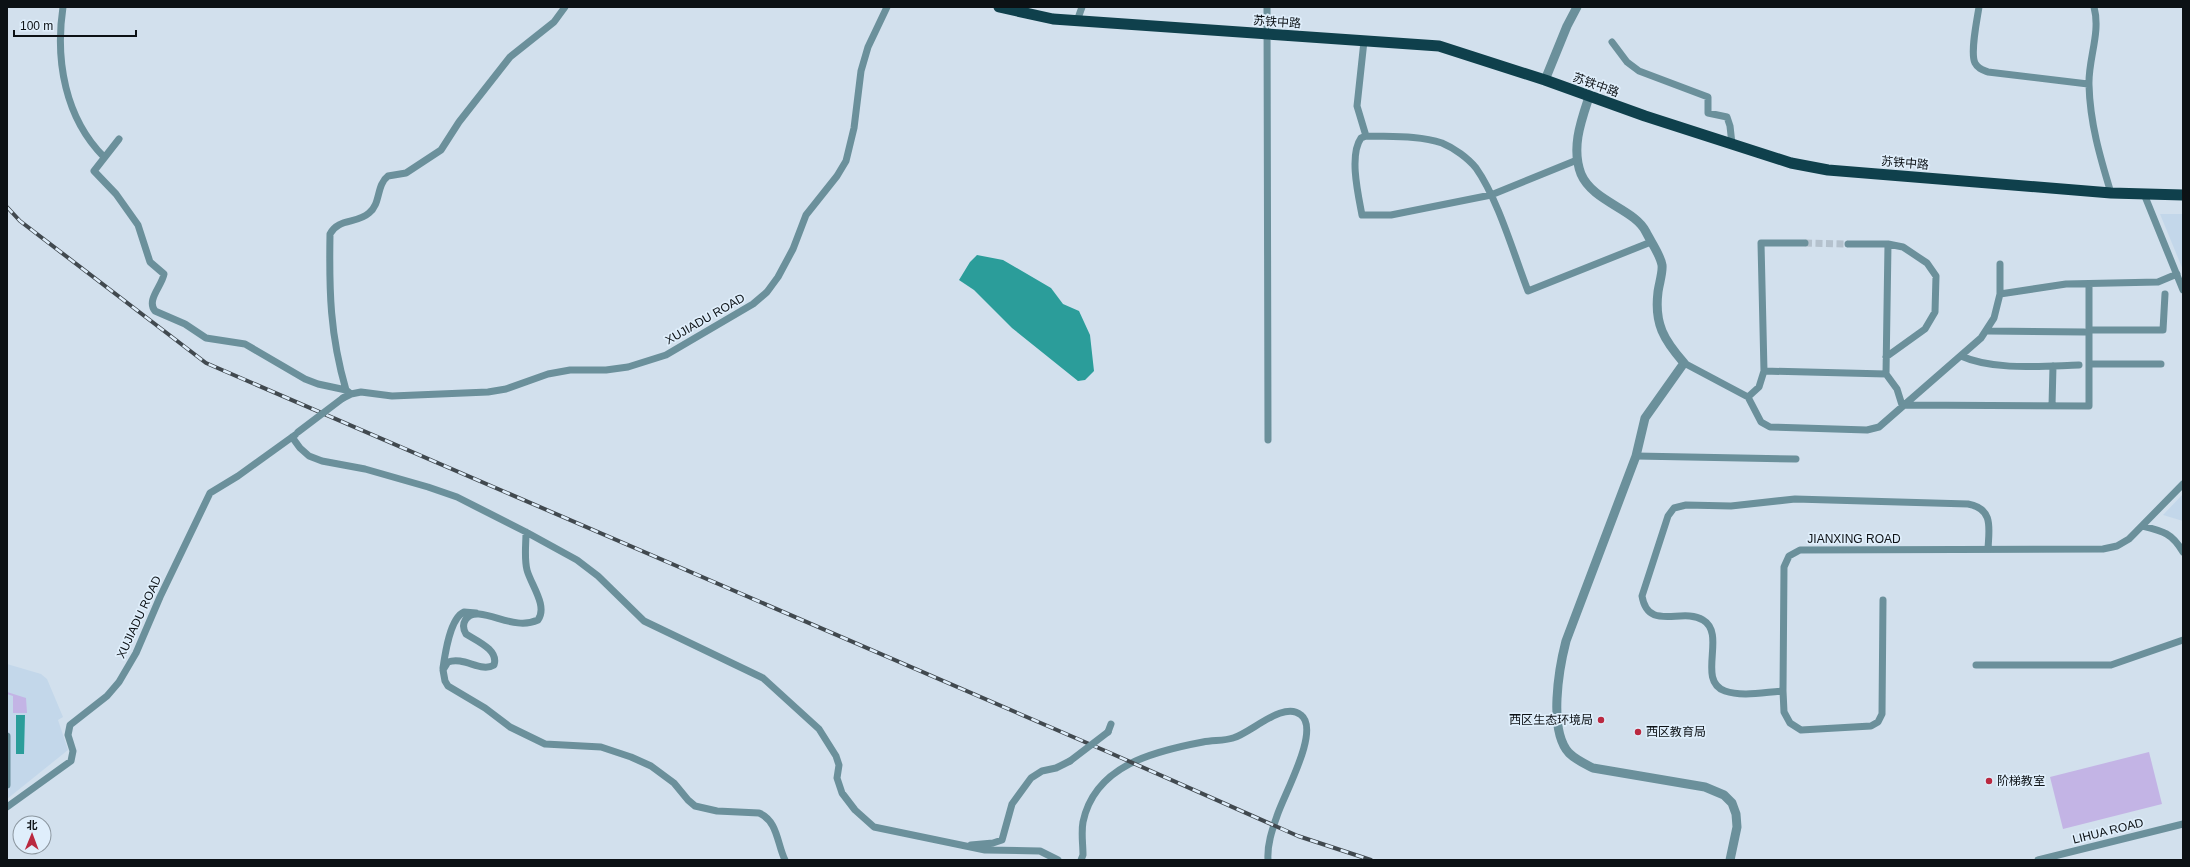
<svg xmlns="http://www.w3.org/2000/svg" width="2190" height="867" font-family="Helvetica,'Noto Sans SC',sans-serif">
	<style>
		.built { fill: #c3d7ea }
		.green { fill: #c3b4e5 }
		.water { fill: #2b9d9a }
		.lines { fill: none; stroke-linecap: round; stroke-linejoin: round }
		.minor-tunnel { stroke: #b4c1cd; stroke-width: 7; stroke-dasharray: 7 3.5; stroke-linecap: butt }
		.minor { stroke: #6b909b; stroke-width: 7 }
		.tertiary { stroke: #6b909b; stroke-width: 9 }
		.trunk { stroke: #0f404c; stroke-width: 11 }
		.rail-casing { stroke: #41494f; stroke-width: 4 }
		.rail { stroke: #dfeefb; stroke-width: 2.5; stroke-dasharray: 8; stroke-linecap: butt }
		.minor-bridge { stroke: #6b909b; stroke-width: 7 }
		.poi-dot { fill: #ba2940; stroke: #dfeefb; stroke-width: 1.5 }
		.labels { text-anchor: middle; stroke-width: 3.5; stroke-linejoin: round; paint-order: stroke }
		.street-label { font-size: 12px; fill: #0c1115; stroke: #dfeefb }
		.poi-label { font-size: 12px; fill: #0c1115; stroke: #dfeefb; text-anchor: start }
	</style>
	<rect width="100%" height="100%" fill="#d2e0ed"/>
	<path class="built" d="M2160,214H2183V270Z
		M2183,494V521L2163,515Z
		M7,664L41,674L47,679L63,717L58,720L68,750L7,799Z"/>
	<path class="green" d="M7,692L26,698L27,713H13V696L7,694Z
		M2149,752L2162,804L2063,829L2050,777Z"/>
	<path class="water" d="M977,255L1003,260L1051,288L1063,304L1079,311L1090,335L1094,371L1085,380L1078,381L1012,328L974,290L959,280L970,262Z
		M16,715H25L24,754H16Z"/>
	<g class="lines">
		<path class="minor-tunnel" d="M1805,243L1848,244"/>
		<path class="minor" d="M63,7C55,60 65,118 104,157
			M1267,7L1268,440
			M1979,7C1977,20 1970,53 1975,63C1978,69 1983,70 1988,72L2088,84
			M2094,7C2101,33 2088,59 2089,85C2090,123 2100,157 2111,193
			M1077,21L1082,7
			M1364,41L1357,106L1366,136
			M1612,42L1627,62L1639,71L1708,97V113L1727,117L1730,126L1732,144
			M119,139L94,171L116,194L138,225L150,262L164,274C162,286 146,300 155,311L185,324L206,338L245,344L305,379L318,384L346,390
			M1577,160L1491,195L1391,215H1362C1358,194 1349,155 1361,138L1366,136C1391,137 1418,135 1442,143C1454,148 1468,158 1476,168C1498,199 1514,255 1528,291L1651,242
			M2144,194L2183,290
			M2000,264V294
			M2089,330H2163L2165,294
			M1988,331L2084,332
			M1961,356C1994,371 2043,366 2079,365
			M1886,357L1925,329L1935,312L1936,276L1927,263L1903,247L1888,244
			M1684,363L1748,397L1761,422L1770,427L1867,430L1879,427L1981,338L1994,318L2000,294L2066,284L2158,282L2177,274
			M2089,364H2161
			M1764,371L1886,374L1888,244H1848
			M1886,374L1897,389L1902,405L2089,406V284
			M351,394L346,390C330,335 329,291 330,234C338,218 357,224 369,213C381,204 376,185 388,176L406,173L441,150L459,122L510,57L554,22L565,7
			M1748,397L1759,387L1764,371L1761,243H1805
			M343,398L351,394L361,392L392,396L488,392L506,389L548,374L570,370H606L628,367L666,355L753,304L767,292L778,277L793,249L806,215L837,176L846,161L854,128L861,71L868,47L887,7
			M2052,406L2053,366
			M292,437L300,448L309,456L322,461L365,469L428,487L457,497L526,532L577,560L598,576L644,621L763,678L819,729L836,756L839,765L837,778L842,793L855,810L874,827L985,850L1040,851L1058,860
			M1636,456L1796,459
			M2142,526C2163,531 2172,533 2183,552
			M526,532C526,545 524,558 527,570C531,585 548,606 538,620C518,629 498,616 479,614C466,613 460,624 466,634C477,641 499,650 494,665C481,673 464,656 448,662L443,670L445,681L448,686L485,708L510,727L545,744L601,747L631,757L651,766L674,783L688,800L695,806L717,811L759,813C778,821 777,844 785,860
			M1883,600L1882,714L1878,722L1871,726L1801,730L1790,723L1784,712L1783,691L1784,567L1789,556L1800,550L2103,549L2117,546L2129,539L2183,484
			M1976,665H2111L2183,640
			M443,668C445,654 450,618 464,612L476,613
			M1783,691C1765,692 1742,697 1725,691C1696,681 1727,634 1703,620C1682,607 1648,632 1642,596L1668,516L1674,508L1686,505L1731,506L1795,499L1968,504C1994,509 1989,528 1988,549
			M1108,732L1111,724
			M7,736V785
			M7,807L71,761L73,751L68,735L70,725L107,696L119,682L136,653L160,597L210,493L238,476L295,435
			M971,845L993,843L1002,840L1012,804L1031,778L1042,771L1056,768L1070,761
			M1081,860L1083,855C1083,844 1081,833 1083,822C1095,765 1155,751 1203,742C1213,740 1224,741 1233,738C1251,733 1284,700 1301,715C1321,730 1283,796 1277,816C1272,830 1267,845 1268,860
			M2038,860L2183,824"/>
		<path class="tertiary" d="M1545,80L1567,26L1577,7
			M1589,97C1581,121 1571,148 1581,174C1593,202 1635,209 1646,232C1651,242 1660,254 1662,265C1663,272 1659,284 1658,292C1654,324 1664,340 1684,363L1645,418L1636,456L1566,641C1559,668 1548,730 1569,753C1576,760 1585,764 1593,768L1705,787L1724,795L1732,803L1736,814L1737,827L1730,860"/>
		<path class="trunk" d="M999,7L1053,19L1439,46L1545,80L1645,116L1791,163L1828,170L2111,193L2183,195"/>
		<g class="rail-casing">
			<path id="rail" d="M7,207L20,221L206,363L1108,752L1298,836L1371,860"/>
		</g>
		<use href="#rail" class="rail"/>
		<path class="minor-bridge" d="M298,432L343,398
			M1070,761L1108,732"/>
	</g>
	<g class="poi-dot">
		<circle cx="1601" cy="720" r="4"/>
		<circle cx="1638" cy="732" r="4"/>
		<circle cx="1989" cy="781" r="4"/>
	</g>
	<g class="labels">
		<g class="street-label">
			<text transform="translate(1277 22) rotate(4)" y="4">苏铁中路</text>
			<text transform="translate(1596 85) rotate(20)" y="4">苏铁中路</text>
			<text transform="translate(1905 163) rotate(5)" y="4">苏铁中路</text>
			<text transform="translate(705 319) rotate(-30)" y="4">XUJIADU ROAD</text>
			<text x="1854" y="543">JIANXING ROAD</text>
			<text transform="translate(139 617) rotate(-65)" y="4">XUJIADU ROAD</text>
			<text transform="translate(2108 831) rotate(-14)" y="4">LIHUA ROAD</text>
		</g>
		<g class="poi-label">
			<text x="1593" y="724" text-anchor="end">西区生态环境局</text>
			<text x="1646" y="736">西区教育局</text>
			<text x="1997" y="785">阶梯教室</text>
		</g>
	</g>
	<rect width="2190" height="867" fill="none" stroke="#0c1115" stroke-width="16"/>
	<g transform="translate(32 835) rotate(1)"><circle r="19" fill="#dfeefb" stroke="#8b969f"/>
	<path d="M0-3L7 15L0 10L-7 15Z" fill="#ba2940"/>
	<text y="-6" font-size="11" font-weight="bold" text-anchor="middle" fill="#0c1115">北</text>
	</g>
	<path d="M14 30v6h122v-6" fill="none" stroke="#0c1115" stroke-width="2"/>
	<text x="20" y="30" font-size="12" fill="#0c1115" stroke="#dfeefb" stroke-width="3" paint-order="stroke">100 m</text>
</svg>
